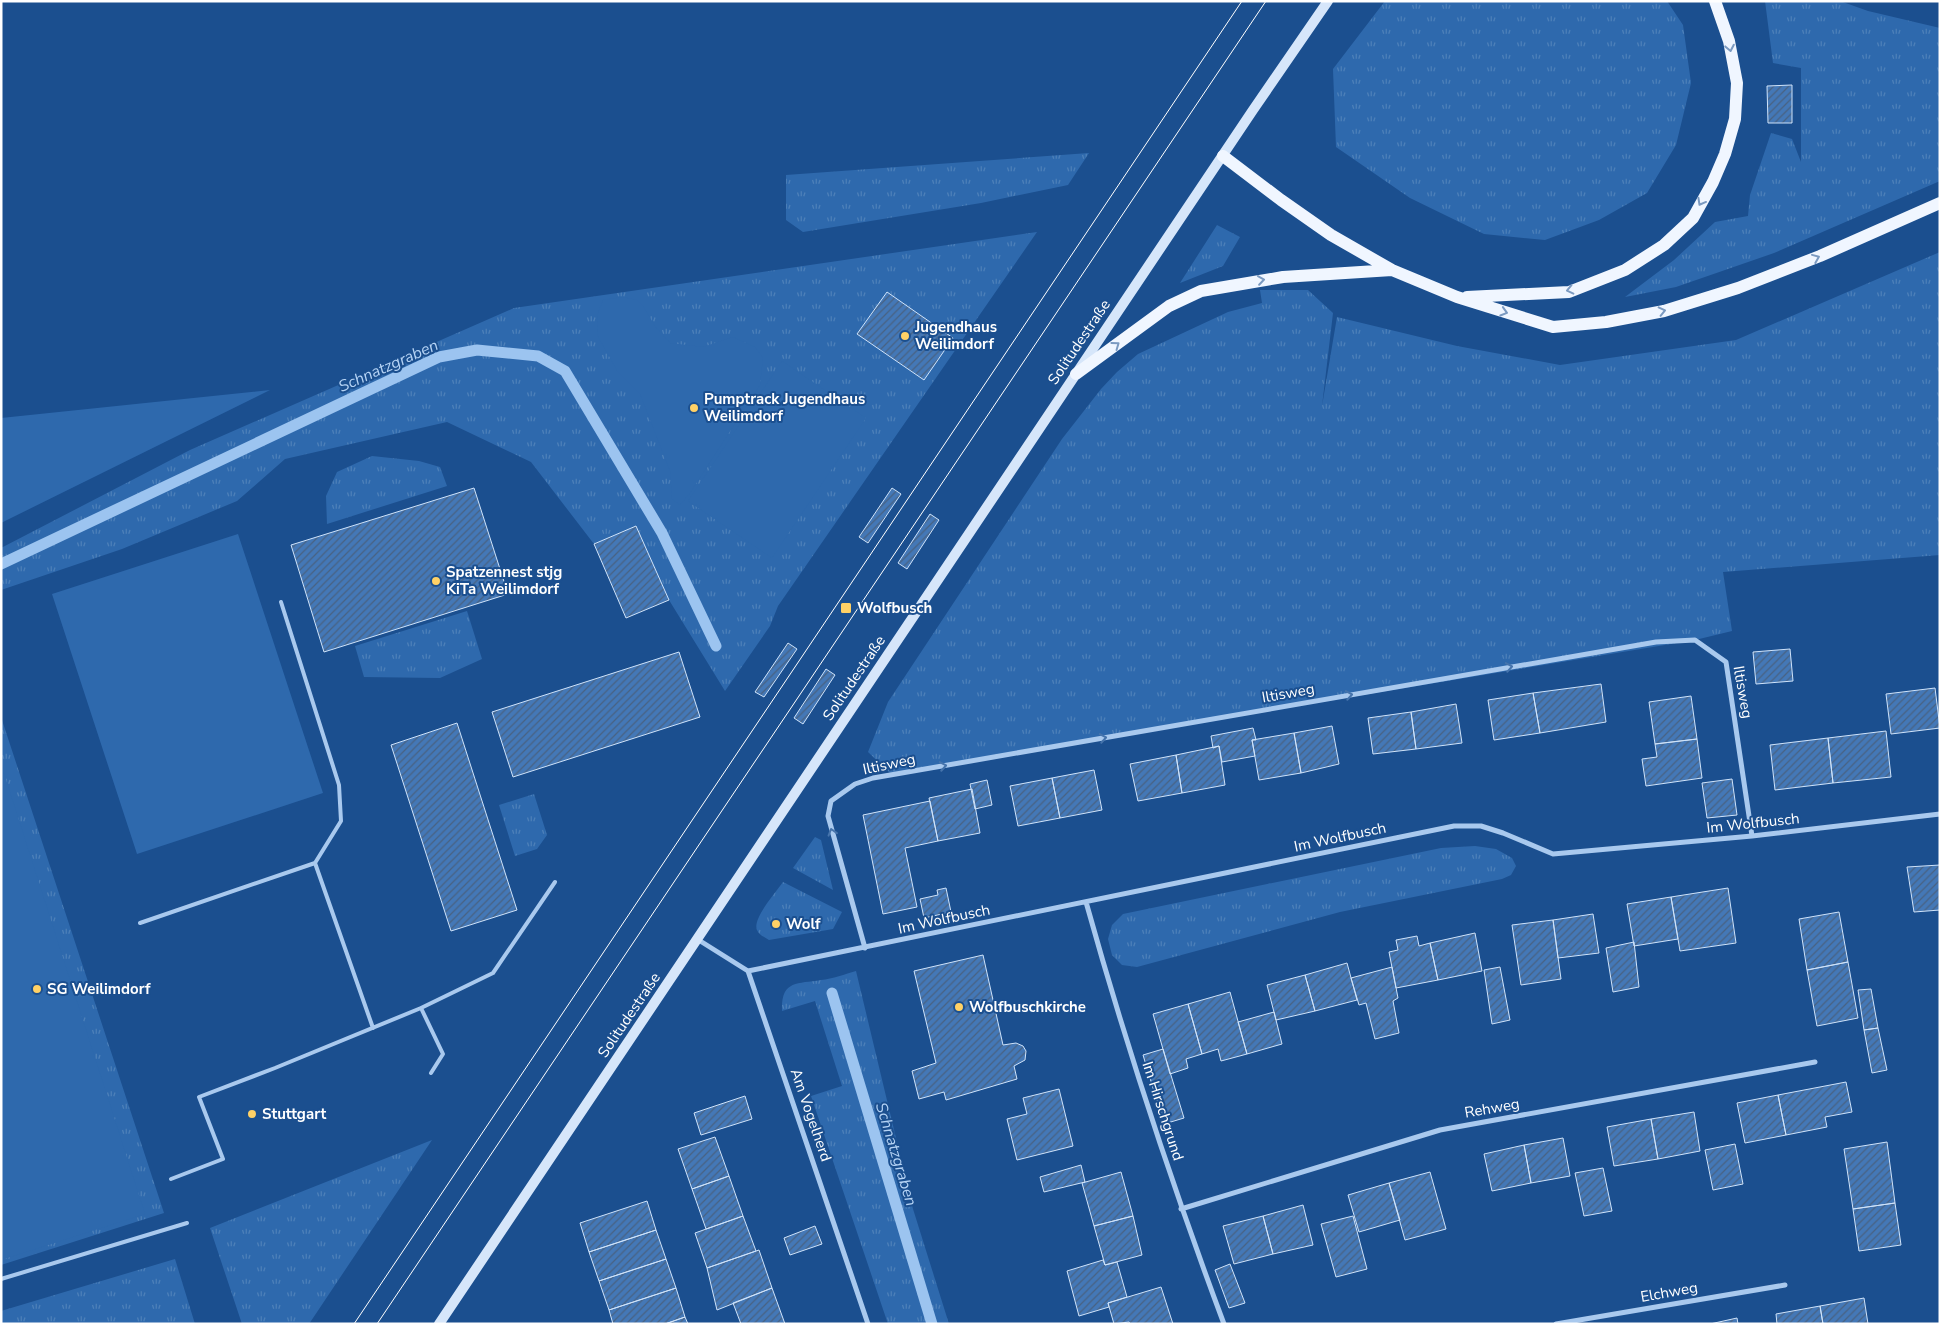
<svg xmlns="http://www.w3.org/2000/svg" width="1941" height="1325" font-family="'Nunito Sans',sans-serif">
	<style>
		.grass { fill: url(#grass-tufts) }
		.garden { fill: #2e69ad }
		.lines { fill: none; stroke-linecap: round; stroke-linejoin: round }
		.stream { stroke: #9cc4f0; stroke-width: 11 }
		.building { fill: url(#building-hatch); stroke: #cfe3fa }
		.service { stroke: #a9c9ee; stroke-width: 4 }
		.minor { stroke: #a9c9ee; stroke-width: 5 }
		.secondary { stroke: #d6e6fa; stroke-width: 10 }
		.primary { stroke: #f0f6ff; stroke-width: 12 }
		.tram { stroke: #fff; stroke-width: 1 }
		.oneway { stroke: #7b9ac1 }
		.oneway2 { stroke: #4674ac }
		.poi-dot { fill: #ffd166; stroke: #1b4f8f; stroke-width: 2 }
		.labels { text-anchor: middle; stroke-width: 4; stroke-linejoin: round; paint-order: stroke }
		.poi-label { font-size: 15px; font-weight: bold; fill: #fff; stroke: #1b4f8f; text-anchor: start }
		.street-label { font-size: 15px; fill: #fff; stroke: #1b4f8f }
		.water-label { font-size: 16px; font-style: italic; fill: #b5d3f5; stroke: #1b4f8f }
	</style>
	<defs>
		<pattern id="grass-tufts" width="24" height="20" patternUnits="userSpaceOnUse" patternTransform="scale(1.25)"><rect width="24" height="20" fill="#2e69ad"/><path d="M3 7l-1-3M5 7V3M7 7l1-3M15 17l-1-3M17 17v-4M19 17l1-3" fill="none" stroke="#4d80b9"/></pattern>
		<pattern id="building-hatch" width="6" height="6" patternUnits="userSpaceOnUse" patternTransform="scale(1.25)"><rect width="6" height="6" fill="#4478b7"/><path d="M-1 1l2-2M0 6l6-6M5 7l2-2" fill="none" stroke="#486282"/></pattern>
	</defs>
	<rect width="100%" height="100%" fill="#1b4f8f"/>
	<path class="grass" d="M1385,1H1667L1683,25L1691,83L1676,145L1647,193L1599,220L1545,240L1484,234L1410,198L1336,147L1333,69Z
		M1765,1H1840L1868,11L1940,28V181L1774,253L1676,287L1625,297L1674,260L1715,222L1748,216L1750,195L1771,133L1792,139L1801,162V68L1773,63Z
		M1089,153L1068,185L981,203L803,232L786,220V175Z
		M1217,225L1240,237L1223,266L1180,283Z
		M1037,232L778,606L770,626L725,691L669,600L636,526L594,544L531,462L447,422L285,459L237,501L122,549L1,590V548L190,450L514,308Z
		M1940,252V555L1723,572L1732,631L1695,640L890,773L868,752L888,702L1062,439L1101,389L1117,372L1138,354L1228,312L1262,303L1260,290H1308L1333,313L1322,406L1337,317L1457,346L1560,365L1736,340Z
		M372,456L419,461L440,467L447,486L327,524L326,496L337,472Z
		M467,611L482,659L440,678L364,677L355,646Z
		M1,717L164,1213L1,1265Z
		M534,794L547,835L537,849L515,856L499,805Z
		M815,837L821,840L833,890L793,868Z
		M1475,846L1496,849L1512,858L1516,866L1511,875L1502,879L1340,912L1137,967L1122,965L1112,955L1108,939L1112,925L1123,914L1441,848Z
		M783,882L842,912L833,929L769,940C764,937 759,935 757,930C752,919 776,892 783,882Z
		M856,971L913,1209L949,1324H888L811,1096L842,1086L815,1001L782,1011C781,980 797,984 821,980C833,979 845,974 856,971Z
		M432,1140L309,1324H242L210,1228Z
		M175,1259L195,1324H1V1311Z"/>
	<path class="garden" d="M623,297L637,300L643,306L655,326L670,343L703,347L733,337L755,347L763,358L760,385L690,493L680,505L672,499L670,471L640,394L618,372L597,335L598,313L603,300Z
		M782,361L866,418L772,558L688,501Z
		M270,390L1,523V418Z
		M238,534L323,793L137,854L52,594Z
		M1,764L145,1214L1,1260Z"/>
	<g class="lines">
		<path class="stream" d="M1,564L439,357L477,350L538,356L565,371L662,533L716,646
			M832,993L932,1324"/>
	</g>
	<path class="building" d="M1792,85V123H1768L1767,86Z
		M887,292L953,338L924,380L857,334Z
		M474,488L508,594L324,652L291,545Z
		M892,488L901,494L868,543L859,537Z
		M930,514L939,520L907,569L898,563Z
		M636,526L669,600L626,618L594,544Z
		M788,643L797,649L764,697L755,692Z
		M1790,649L1793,681L1756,684L1753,652Z
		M679,652L700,717L513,777L492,712Z
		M826,669L835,675L803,724L794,718Z
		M1601,684L1606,722L1540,733L1533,693Z
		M1935,688L1940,728L1891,734L1886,694Z
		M1533,693L1540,733L1494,740L1488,700Z
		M1691,696L1697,739L1655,744L1649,702Z
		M1456,704L1462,743L1416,749L1411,712Z
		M1411,712L1416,749L1373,754L1368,718Z
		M457,723L517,910L451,931L391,745Z
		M1332,726L1339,764L1301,773L1294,733Z
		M1253,728L1256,740H1252L1255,756L1222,762L1219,746L1213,748L1211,736Z
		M1886,731L1891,777L1833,783L1828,738Z
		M1294,733L1301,773L1259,780L1252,740Z
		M1828,738L1833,783L1775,790L1770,745Z
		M1697,739L1702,778L1646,786L1642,759L1657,757L1655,744Z
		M1219,746L1225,785L1182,793L1176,755Z
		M1176,755L1182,793L1138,801L1130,764Z
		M1094,770L1102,810L1060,818L1052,778Z
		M1052,778L1060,818L1018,826L1010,786Z
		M1732,779L1737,815L1707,818L1702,783Z
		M987,780L992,805L975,809L970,784Z
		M972,789L980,833L938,841L929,798Z
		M930,801L938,841L905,848L917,907L883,914L863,815Z
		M1940,865V910L1914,912L1907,867Z
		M946,888L951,912L924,918L920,899L938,895L937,890Z
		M1728,888L1736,943L1680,951L1671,897Z
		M1671,897L1678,939L1634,946L1627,904Z
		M1839,912L1848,962L1807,970L1799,919Z
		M1593,914L1599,953L1558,958L1553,920Z
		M1553,920L1561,979L1521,985L1512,925Z
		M1475,933L1482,971L1438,980L1430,943Z
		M1417,936L1419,946L1430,943L1438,980L1396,988L1389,952L1398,950L1396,940Z
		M1634,942L1639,987L1613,992L1606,948Z
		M983,955L1003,1045L1016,1043L1023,1046L1026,1051L1025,1060L1014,1066L1017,1079L946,1100L944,1092L919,1099L912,1071L936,1063L914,971Z
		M1848,962L1858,1018L1817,1026L1807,970Z
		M1347,963L1357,1000L1315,1011L1305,975Z
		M1392,967L1398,998L1393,1001L1399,1033L1375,1039L1366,1003L1359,1005L1351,978Z
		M1500,967L1510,1020L1492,1024L1484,970Z
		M1305,975L1315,1011L1276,1020L1267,985Z
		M1871,989L1878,1028L1864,1030L1858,990Z
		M1230,992L1247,1054L1221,1061L1218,1049L1202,1054L1188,1004Z
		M1188,1004L1202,1054L1186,1059L1188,1068L1170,1074L1153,1014Z
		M1274,1012L1282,1044L1247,1054L1238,1022Z
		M1878,1028L1887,1070L1872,1073L1864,1030Z
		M1163,1049L1184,1118L1164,1124L1143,1055Z
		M1846,1082L1852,1112L1825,1117L1827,1127L1786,1135L1778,1095Z
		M1059,1089L1073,1146L1017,1160L1007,1119L1027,1114L1023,1098Z
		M1778,1095L1786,1135L1745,1143L1737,1103Z
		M745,1096L752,1119L701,1135L694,1113Z
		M1694,1112L1700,1151L1658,1159L1651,1119Z
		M1651,1119L1658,1159L1614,1166L1607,1127Z
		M715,1137L729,1176L692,1189L678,1149Z
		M1563,1138L1570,1176L1531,1183L1524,1145Z
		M1887,1142L1895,1203L1853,1209L1844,1149Z
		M1735,1144L1743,1184L1713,1190L1705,1150Z
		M1524,1145L1531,1183L1492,1191L1484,1154Z
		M1081,1165L1085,1182L1044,1192L1040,1177Z
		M1603,1168L1612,1211L1584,1216L1575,1173Z
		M1121,1172L1133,1216L1094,1226L1082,1183Z
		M1430,1172L1446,1229L1405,1240L1389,1183Z
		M729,1176L743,1216L706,1229L692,1189Z
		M1389,1183L1400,1220L1359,1232L1348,1195Z
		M647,1201L656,1230L589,1252L580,1223Z
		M1895,1203L1901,1245L1859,1251L1853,1209Z
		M1303,1205L1313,1245L1273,1254L1263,1216Z
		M743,1216L756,1251L707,1268L695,1233Z
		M1133,1216L1142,1255L1105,1265L1094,1226Z
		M1263,1216L1273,1254L1234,1264L1223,1226Z
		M1353,1216L1367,1269L1336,1277L1321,1224Z
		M815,1226L822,1244L790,1255L784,1238Z
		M656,1230L666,1259L599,1281L589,1252Z
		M759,1250L772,1288L717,1310L707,1268Z
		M666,1259L676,1288L609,1310L599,1281Z
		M1103,1260L1105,1265L1117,1262L1127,1297L1108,1303L1109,1307L1079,1316L1067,1271Z
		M1230,1264L1245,1303L1229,1308L1215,1270Z
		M1161,1287L1173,1324H1130L1129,1322L1114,1324L1108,1303Z
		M676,1288L685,1317L665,1324H613L609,1310Z
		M772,1288L785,1324H741L733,1303Z
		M1864,1298L1868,1324H1823L1820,1306Z
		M1820,1306L1823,1324H1777L1776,1314Z
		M685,1317L688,1324H665Z
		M1737,1318L1738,1324H1710Z"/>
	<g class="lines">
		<path class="service" d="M315,863L373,1028
			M140,923L315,863L341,821L339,785L281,602
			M431,1073L443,1054L421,1008L493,973L555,882
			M171,1179L223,1159L199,1097L275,1068L421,1008
			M1,1279L187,1223"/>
		<path class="minor" d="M1086,902C1126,1045 1172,1185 1224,1324
			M697,939L748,971L868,1324
			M865,948L828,816L831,801L855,784L873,778L1656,642L1695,640L1726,662L1752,836
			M748,971L1454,826H1481L1503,833L1553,854L1752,836L1940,814
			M1181,1209L1440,1130L1815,1062
			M1556,1324L1785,1285"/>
		<path class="secondary" d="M439,1324L1253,110L1328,1"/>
		<path class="primary" d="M1223,156L1281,200L1331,235L1392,270L1457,297L1553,327L1606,322L1664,311L1738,288L1820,256L1940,203
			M1467,297L1569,292L1625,270L1664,245L1693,218L1713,182L1725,154L1735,119L1737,83L1729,41L1715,1
			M1076,374L1169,306L1201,291L1283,277L1392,270"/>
		<path class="tram" d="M354,1324L1242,1
			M377,1324L1266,1"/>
	</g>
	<defs><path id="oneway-chevron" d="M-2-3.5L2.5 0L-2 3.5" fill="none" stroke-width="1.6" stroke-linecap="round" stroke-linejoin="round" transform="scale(1.25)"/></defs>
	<g class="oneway">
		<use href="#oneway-chevron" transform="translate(1730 48) rotate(79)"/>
		<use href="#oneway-chevron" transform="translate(1701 202) rotate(119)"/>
		<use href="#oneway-chevron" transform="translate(1816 258) rotate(-22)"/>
		<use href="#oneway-chevron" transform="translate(1261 280) rotate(-8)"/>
		<use href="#oneway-chevron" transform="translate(1570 290) rotate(167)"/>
		<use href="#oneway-chevron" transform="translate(1662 311) rotate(-13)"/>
		<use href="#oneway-chevron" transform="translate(1504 312) rotate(17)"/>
		<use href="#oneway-chevron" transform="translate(1116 345) rotate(-36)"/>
	</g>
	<g class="oneway2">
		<use href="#oneway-chevron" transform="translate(1509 667) rotate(-10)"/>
		<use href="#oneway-chevron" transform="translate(1349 695) rotate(-10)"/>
		<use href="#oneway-chevron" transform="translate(1103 738) rotate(-10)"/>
		<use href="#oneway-chevron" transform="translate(943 766) rotate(-10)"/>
		<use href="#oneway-chevron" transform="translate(832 832) rotate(-107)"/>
	</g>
	<g class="poi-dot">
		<circle cx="905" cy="336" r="5"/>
		<circle cx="694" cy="408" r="5"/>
		<circle cx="436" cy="581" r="5"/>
		<rect x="840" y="602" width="12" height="12" rx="2.5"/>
		<circle cx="776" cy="924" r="5"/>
		<circle cx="37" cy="989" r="5"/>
		<circle cx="959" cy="1007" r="5"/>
		<circle cx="252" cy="1114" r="5"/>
	</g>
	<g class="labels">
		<g class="poi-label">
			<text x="915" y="332">Jugendhaus<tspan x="915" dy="17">Weilimdorf</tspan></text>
			<text x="704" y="404">Pumptrack Jugendhaus<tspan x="704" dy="17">Weilimdorf</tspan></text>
			<text x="446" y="577">Spatzennest stjg<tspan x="446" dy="17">KiTa Weilimdorf</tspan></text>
			<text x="857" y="613">Wolfbusch</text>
			<text x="786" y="929">Wolf</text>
			<text x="47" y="994">SG Weilimdorf</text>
			<text x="969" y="1012">Wolfbuschkirche</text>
			<text x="262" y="1119">Stuttgart</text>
		</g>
		<g class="street-label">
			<text transform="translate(1079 342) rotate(-56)" y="5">Solitudestraße</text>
			<text transform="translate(854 678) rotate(-56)" y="5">Solitudestraße</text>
			<text transform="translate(1743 692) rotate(80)" y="5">Iltisweg</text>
			<text transform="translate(1288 693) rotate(-10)" y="5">Iltisweg</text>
			<text transform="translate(889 764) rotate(-12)" y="5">Iltisweg</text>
			<text transform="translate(1753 823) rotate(-6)" y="5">Im Wolfbusch</text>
			<text transform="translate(1340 837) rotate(-12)" y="5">Im Wolfbusch</text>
			<text transform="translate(944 919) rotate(-12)" y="5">Im Wolfbusch</text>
			<text transform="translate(629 1015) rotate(-56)" y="5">Solitudestraße</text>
			<text transform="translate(1492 1108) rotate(-10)" y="5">Rehweg</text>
			<text transform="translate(1163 1111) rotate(72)" y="5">Im Hirschgrund</text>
			<text transform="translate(811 1115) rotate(71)" y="5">Am Vogelherd</text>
			<text transform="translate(1669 1292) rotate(-10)" y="5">Elchweg</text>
		</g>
		<g class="water-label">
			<text transform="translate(388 365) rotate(-24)" y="6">Schnatzgraben</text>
			<text transform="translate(897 1154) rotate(73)" y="6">Schnatzgraben</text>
		</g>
	</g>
	<rect width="1941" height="1325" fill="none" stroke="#ffffff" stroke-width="5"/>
</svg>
